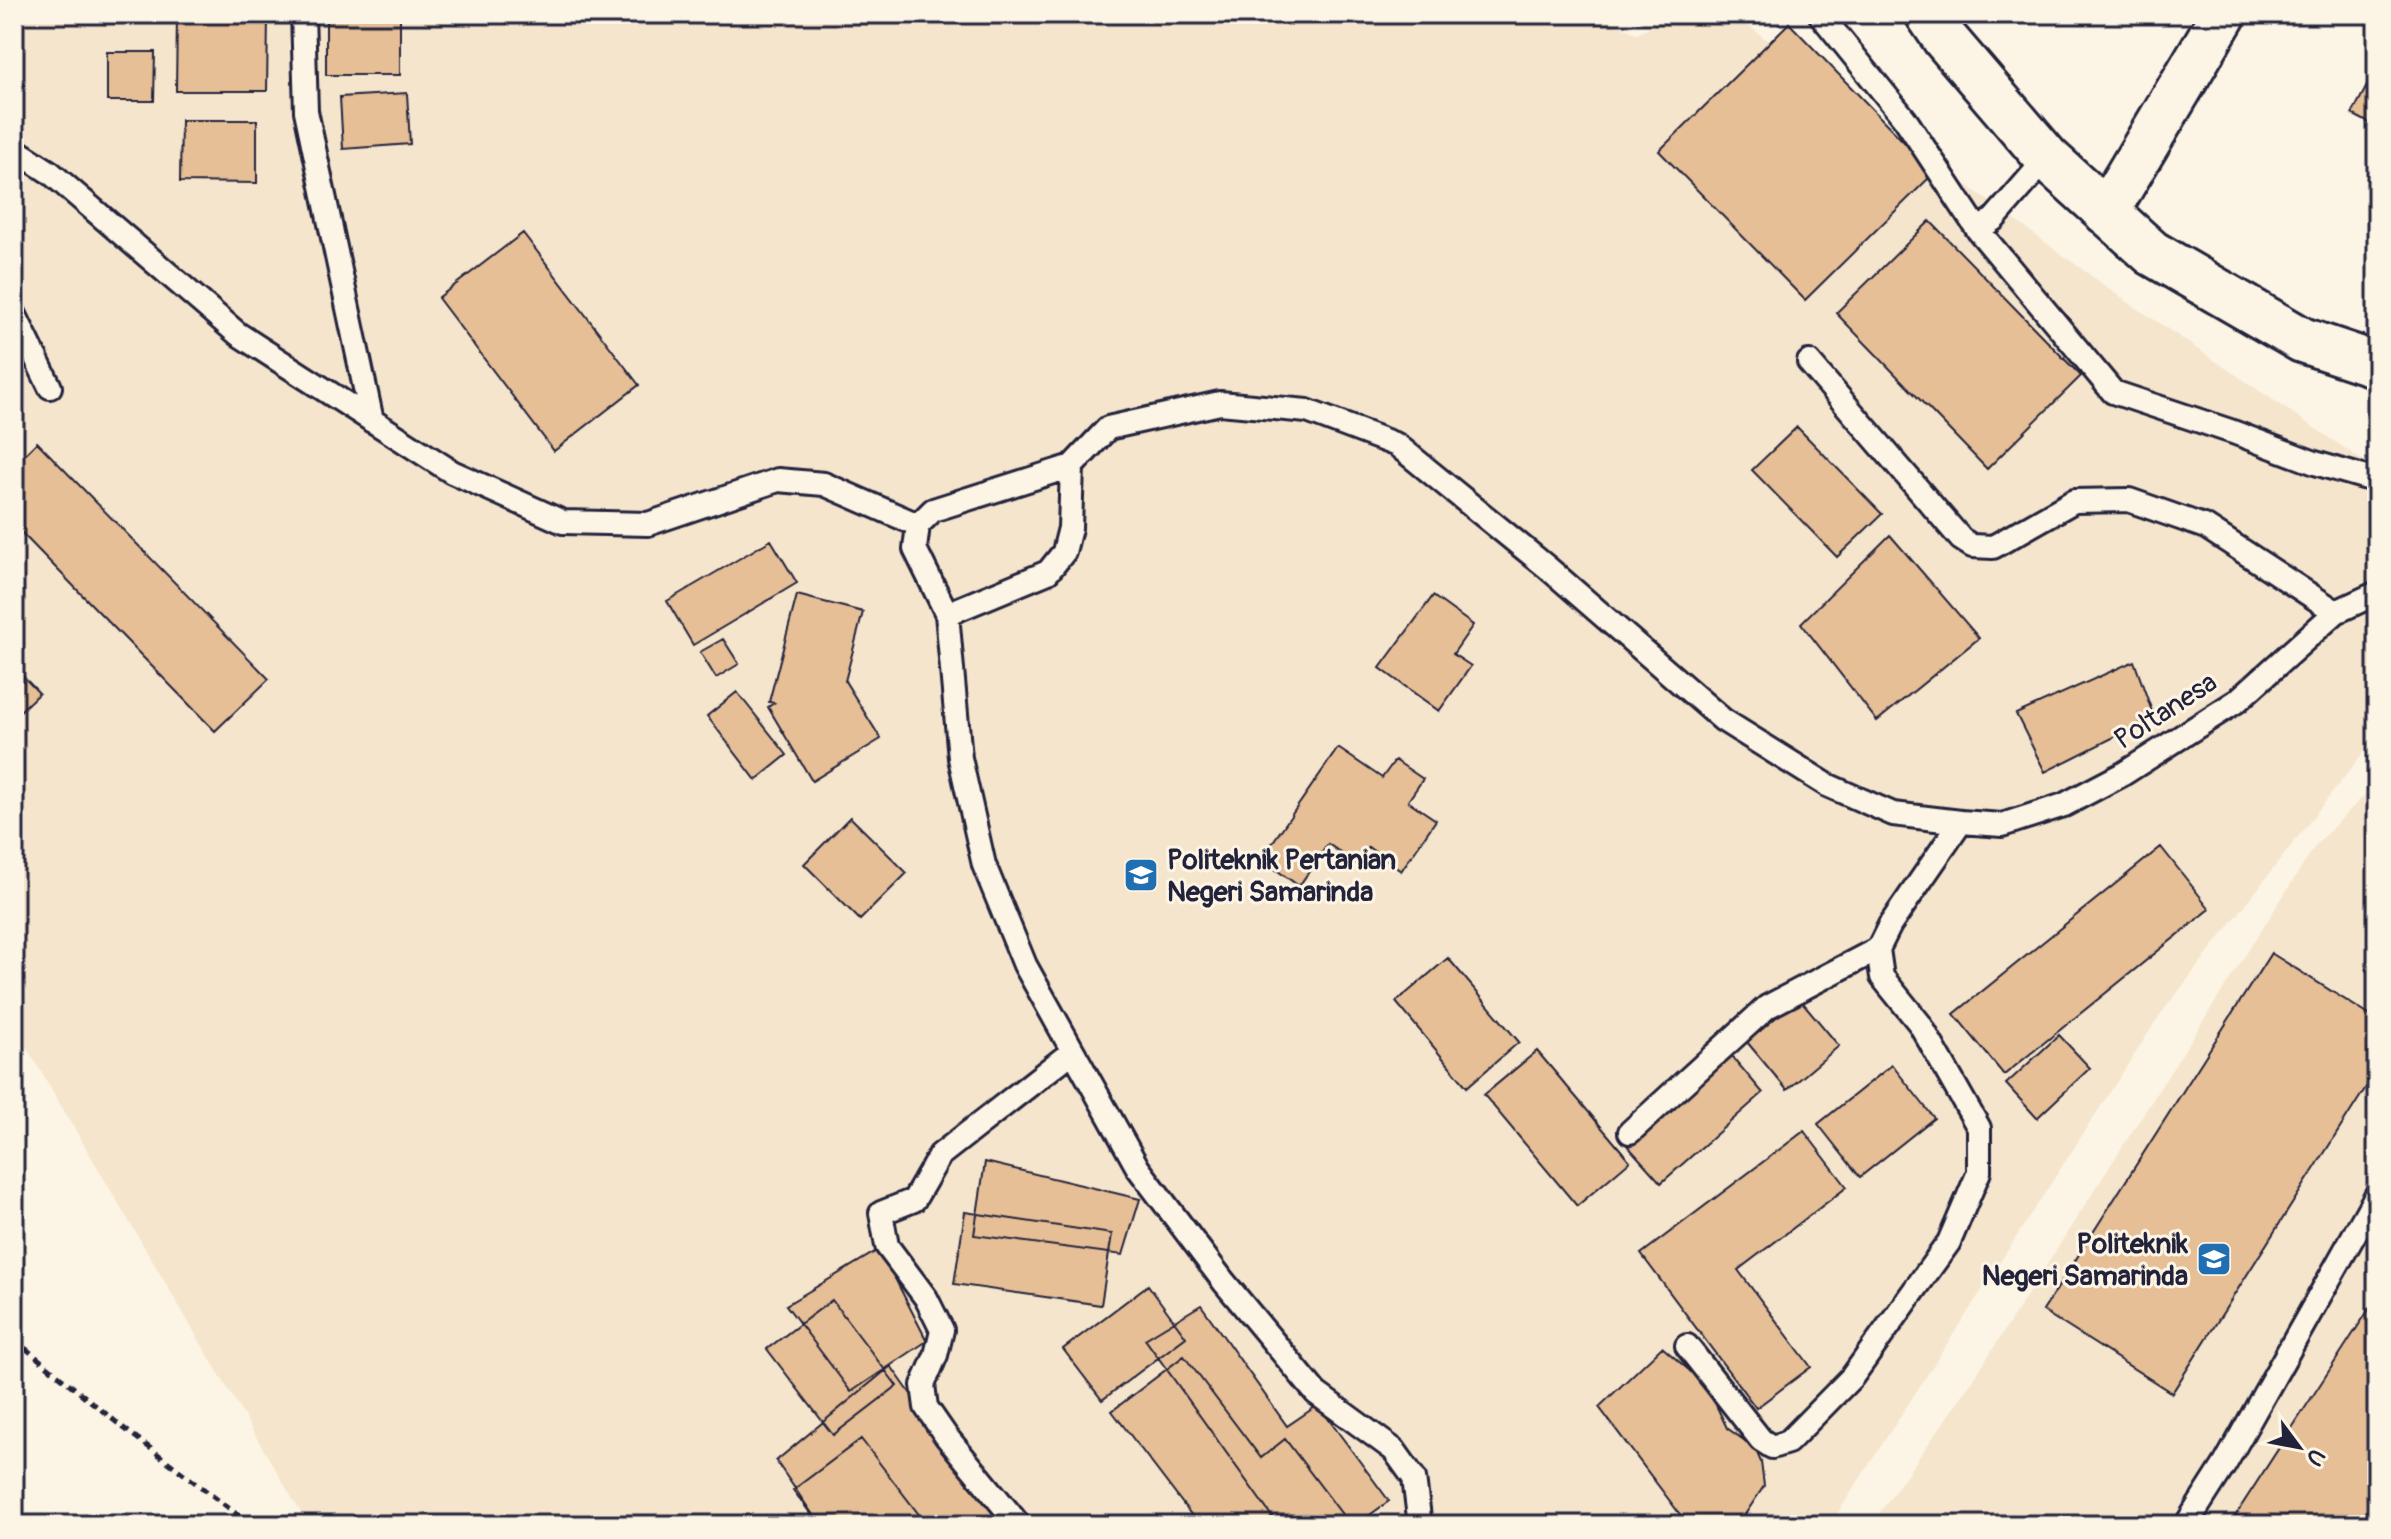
<svg xmlns="http://www.w3.org/2000/svg" width="2391" height="1539" font-family="Pangolin,sans-serif">
	<style>
		.built { fill: #f5e5cd }
		.building { fill: #e6bf96; stroke: #22223b; stroke-width: 2 }
		.lines { fill: none; stroke-linecap: round; stroke-linejoin: round }
		.service-casing { stroke: #22223b; stroke-width: 28 }
		.minor-casing { stroke: #22223b; stroke-width: 50 }
		.path { stroke: #22223b; stroke-width: 5; stroke-dasharray: 8 6; stroke-linecap: butt }
		.service { stroke: #fcf5e5; stroke-width: 22 }
		.minor { stroke: #fcf5e5; stroke-width: 44 }
		.labels { text-anchor: middle; stroke-width: 6; stroke-linejoin: round; paint-order: stroke }
		.street-label { font-size: 28px; fill: #22223b; stroke: #fcf5e5 }
		.poi-label { font-size: 28px; font-weight: bold; fill: #22223b; stroke: #fcf5e5; text-anchor: start }
	</style>
	<rect width="100%" height="100%" fill="#fcf5e5"/>
	<filter id="ink" filterUnits="userSpaceOnUse"><feTurbulence type="fractalNoise" baseFrequency=".0125" numOctaves="2"/><feDisplacementMap in="SourceGraphic" scale="16" xChannelSelector="R" yChannelSelector="G"/><feConvolveMatrix kernelMatrix="1 2 1 2 8 2 1 2 1" color-interpolation-filters="sRGB"/></filter>
	<g filter="url(#ink)">
		<path class="built" d="M14,14H1597L1637,34L1673,14H1732L2119,296L2377,470V735L2160,1015L1830,1525H308L14,1026Z
			M2377,782V1525H1871L1967,1389L2316,845Z"/>
		<path class="building" d="M326,14H400V75H326Z
			M177,15L268,16L267,91H176Z
			M1789,23L1934,173L1805,300L1659,151Z
			M107,52H155L154,101H107Z
			M2377,67V127L2352,114Z
			M407,93L410,144L343,149L340,97Z
			M181,120H257V183L180,182Z
			M1930,221L2081,376L1987,469L1836,313Z
			M523,233L639,385L554,451L438,298Z
			M1797,427L1882,514L1837,557L1752,470Z
			M37,442L269,679L215,731L14,525V465Z
			M1890,535L1979,638L1877,721L1801,623Z
			M771,540L797,583L693,645L667,601Z
			M797,595L863,612L845,681L881,739L812,781L768,707L774,703L769,702Z
			M1433,596L1473,625L1453,654L1471,666L1439,711L1380,668Z
			M723,639L739,664L716,678L700,652Z
			M2134,661L2154,717L2045,772L2016,714Z
			M14,667L39,693L14,717Z
			M737,692L787,755L756,780L707,716Z
			M1338,748L1382,778L1395,760L1423,779L1408,801L1436,820L1401,871L1368,847L1357,864L1328,844L1299,886L1261,859Z
			M850,817L907,873L860,920L804,864Z
			M2161,847L2210,909L2004,1075L1954,1014Z
			M2271,953L2377,1020V1070L2172,1393L2043,1311Z
			M1448,958L1519,1042L1467,1087L1396,1002Z
			M1799,998L1839,1046L1787,1090L1747,1042Z
			M2059,1035L2090,1068L2037,1118L2006,1084Z
			M1537,1051L1630,1161L1577,1206L1484,1095Z
			M1729,1053L1763,1093L1661,1183L1626,1144Z
			M1892,1065L1934,1118L1860,1177L1818,1124Z
			M1804,1131L1847,1187L1738,1270L1811,1367L1756,1408L1641,1254Z
			M985,1162L1140,1199L1123,1255L974,1235Z
			M965,1212L1112,1234L1101,1305L954,1284Z
			M880,1249L927,1341L851,1392L786,1305Z
			M1148,1285L1186,1337L1102,1400L1063,1349Z
			M832,1300L897,1386L833,1435L767,1349Z
			M2375,1300L2377,1525H2229Z
			M1201,1305L1287,1426L1318,1405L1389,1501L1356,1525H1278L1145,1339Z
			M1662,1347L1697,1377L1716,1405L1727,1428L1755,1448L1761,1462L1764,1486L1738,1525H1688L1599,1407Z
			M1184,1356L1261,1458L1285,1439L1350,1525H1199L1112,1411Z
			M891,1366L1004,1525H820L776,1461Z
			M861,1439L927,1525H819L793,1490Z"/>
		<g class="lines">
			<g class="service-casing">
				<path id="service" d="M303,14L306,111L372,421
					M1820,14L1905,119L1978,230L1994,219L2047,158
					M14,149L51,173L238,334L452,472L563,522L648,524L778,480L824,484L918,525L933,510L1072,466L1108,428L1220,403L1307,411L1397,445L1548,568L1723,720L1827,785L1893,814L1961,822L1890,925L1878,949L1882,977L1920,1024L1979,1128V1172L1949,1242L1852,1377L1788,1442L1772,1447L1761,1440L1687,1346
					M1978,230L2113,392L2233,432L2315,463L2377,481
					M14,313L50,387
					M1809,362L1961,539L1972,546L1993,547L2074,501L2129,500L2206,527L2336,612
					M918,525L915,549L947,614L960,758L984,865L1025,965L1138,1168L1224,1282L1316,1393L1394,1450L1414,1478L1420,1525
					M947,614L1048,572L1064,552L1070,528L1072,466
					M1961,822L2002,825L2064,805L2123,774L2237,701L2336,612L2377,593
					M1630,1132L1767,1007L1878,949
					M1019,1525L946,1436L926,1407L923,1385L936,1355L942,1330L926,1298L887,1246L881,1213L914,1200L940,1155L1073,1051
					M2186,1525L2225,1464L2377,1194"/>
			</g>
			<g class="minor-casing">
				<path id="minor" d="M1928,14L1945,39L2047,158L2152,253L2302,340L2377,365
					M2106,212L2224,14"/>
			</g>
			<path class="path" d="M14,1339L121,1426L251,1525"/>
			<use href="#service" class="service"/>
			<use href="#minor" class="minor"/>
		</g>
	</g>
	<defs>
		<g id="university-square" transform="scale(1.8)"><rect x="-9" y="-9" width="18" height="18" rx="4" fill="#1f6fb2" stroke="#fcf5e5"/><path d="M0-5L7-2L0 1L-7-2ZM-4 1L0 2.5L4 1V4Q0 6-4 4Z" fill="#fff"/></g>
	</defs>
	<g fill-rule="evenodd">
		<use href="#university-square" x="1141" y="875"/>
		<use href="#university-square" x="2214" y="1259"/>
	</g>
	<g class="labels">
		<g class="street-label">
			<text transform="translate(2165 710) rotate(-33)" y="10">Poltanesa</text>
		</g>
		<g class="poi-label">
			<text x="1167" y="869">Politeknik Pertanian<tspan x="1167" dy="32">Negeri Samarinda</tspan></text>
			<text x="2188" y="1253" text-anchor="end">Politeknik<tspan x="2188" dy="32">Negeri Samarinda</tspan></text>
		</g>
	</g>
	<rect width="2391" height="1539" fill="none" stroke="#fcf5e5" stroke-width="48"/>
	<rect x="24" y="24" width="2343" height="1491" fill="none" stroke="#22223b" stroke-width="3" filter="url(#ink)"/>
	<g transform="translate(2299 1447) rotate(122)" stroke="#fcf5e5" stroke-width="6" paint-order="stroke">
	<path d="M0-6L14 30L0 20L-14 30Z" fill="#22223b"/>
	<text y="-12" font-size="22" font-weight="bold" text-anchor="middle" fill="#22223b">U</text>
	</g>
</svg>
